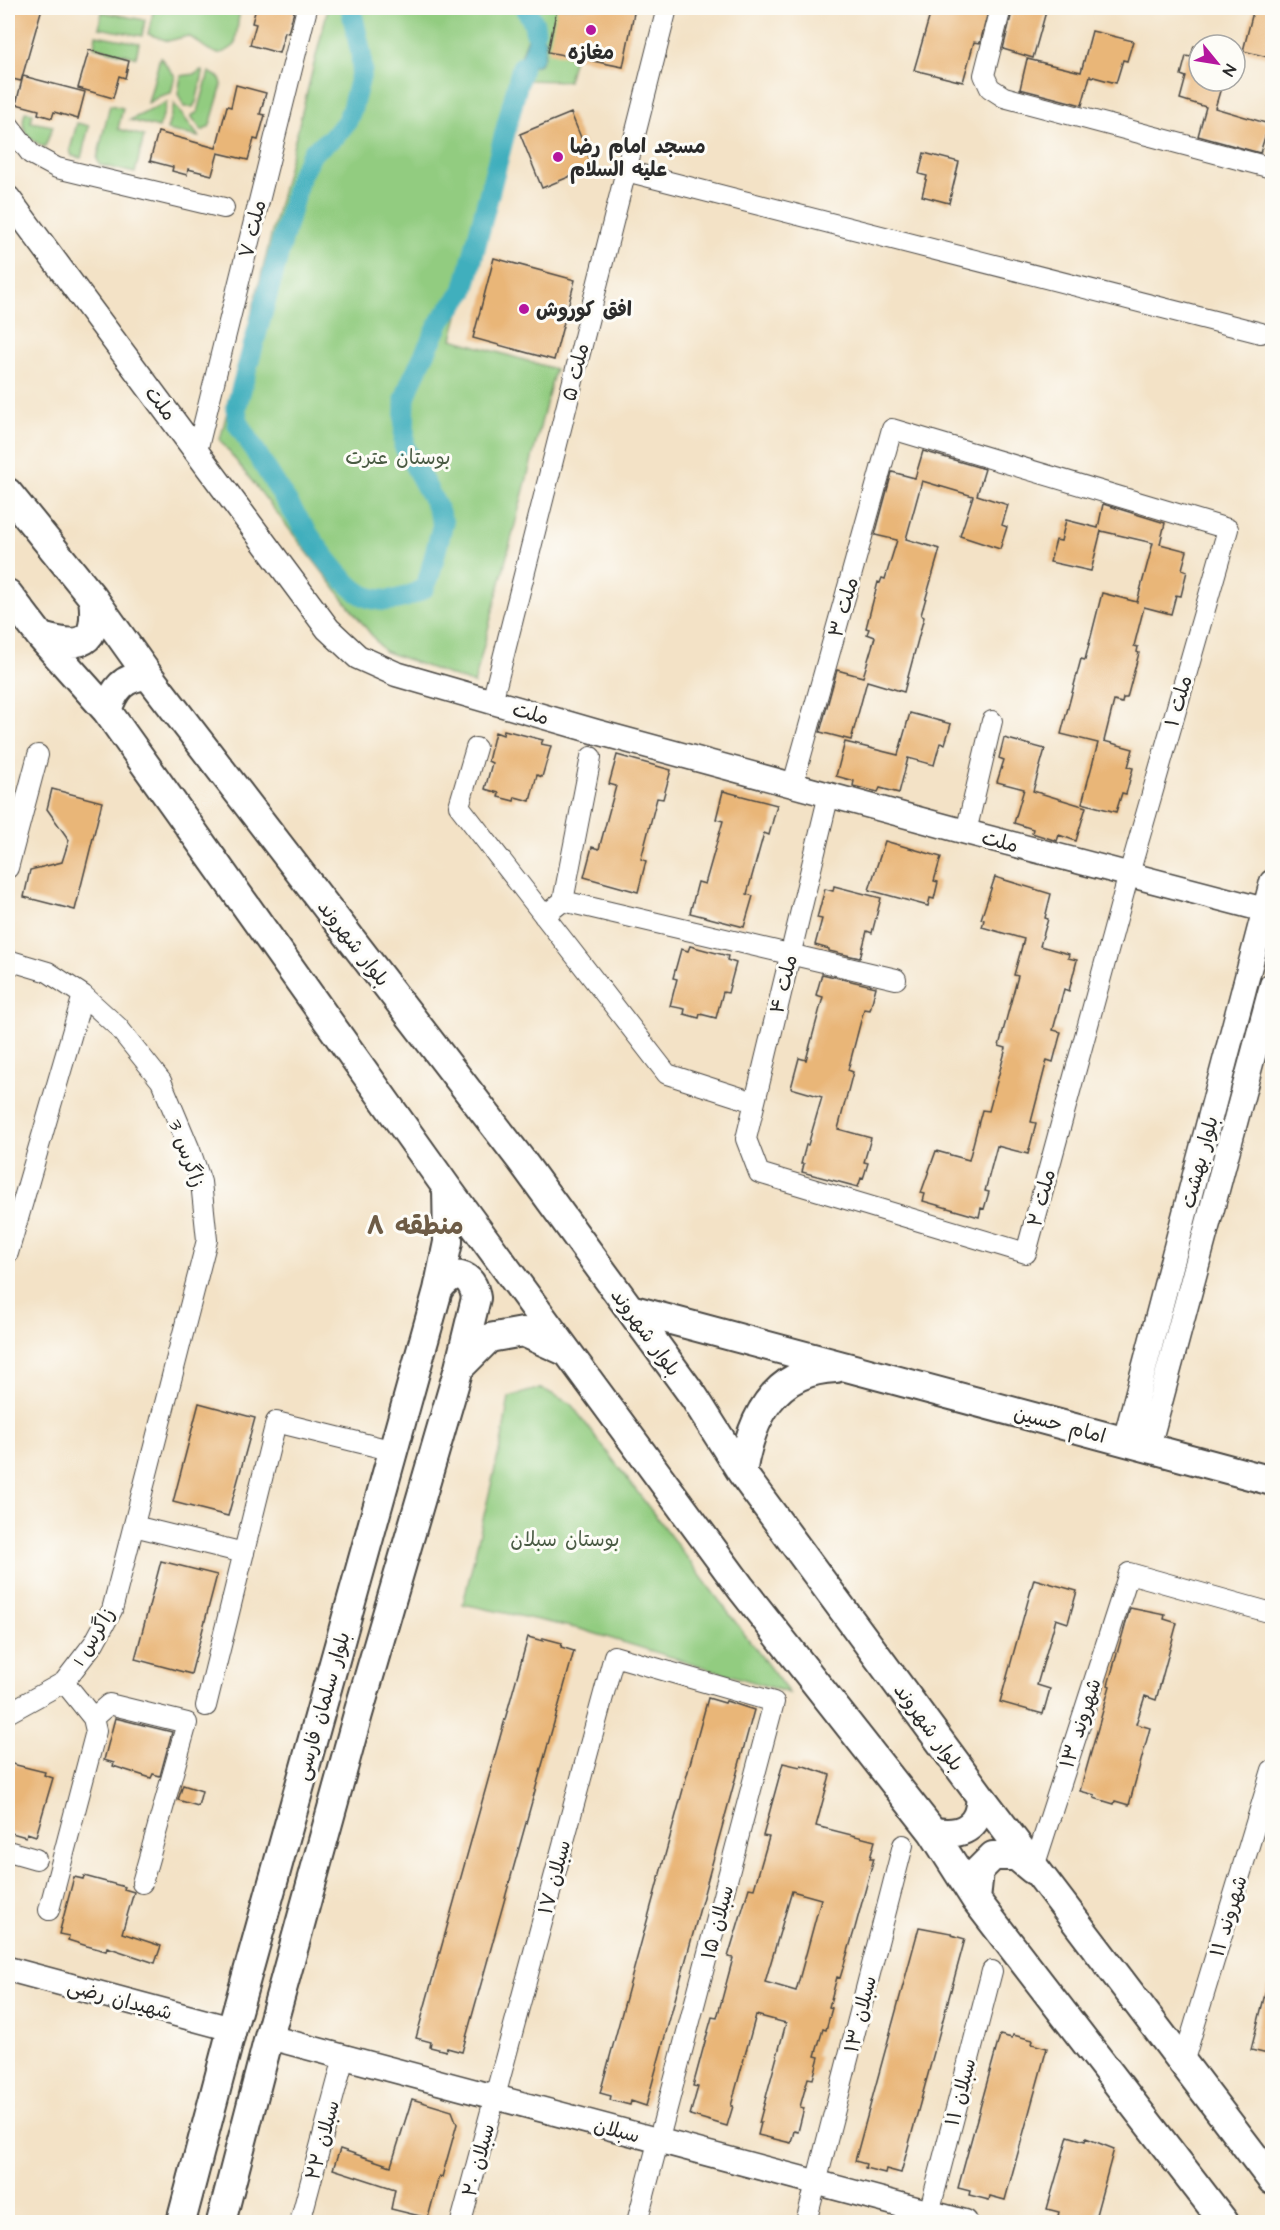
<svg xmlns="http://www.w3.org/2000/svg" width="1280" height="2230" font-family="'Architects Daughter','Playpen Sans Arabic',sans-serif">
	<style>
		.green { fill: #92cc80; stroke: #5e7c56; stroke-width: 1.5 }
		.water { fill: #41afbd; stroke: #366d74; stroke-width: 1.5 }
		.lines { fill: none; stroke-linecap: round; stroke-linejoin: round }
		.canal { stroke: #41afbd; stroke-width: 21 }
		.building { fill: #e9b678; fill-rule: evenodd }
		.minor-casing { stroke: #494642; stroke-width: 22 }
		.tertiary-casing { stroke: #494642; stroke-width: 27 }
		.secondary-casing { stroke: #494642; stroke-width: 32 }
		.minor { stroke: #fff; stroke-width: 20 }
		.tertiary { stroke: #fff; stroke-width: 24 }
		.secondary { stroke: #fff; stroke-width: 28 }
		.poi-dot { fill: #b5179e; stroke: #fdfcf7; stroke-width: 2 }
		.labels { text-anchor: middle; stroke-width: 6; stroke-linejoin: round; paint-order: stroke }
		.poi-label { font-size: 20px; font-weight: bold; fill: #2b2b2b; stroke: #fdfcf7; text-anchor: start }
		.street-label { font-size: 20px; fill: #2b2b2b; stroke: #fdfcf7 }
		.park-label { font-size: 20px; fill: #4a5b44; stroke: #fdfcf7 }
		.district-label { font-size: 26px; font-weight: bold; fill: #6e5c46; stroke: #fdfcf7 }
	</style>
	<rect width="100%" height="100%" fill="#fdfcf7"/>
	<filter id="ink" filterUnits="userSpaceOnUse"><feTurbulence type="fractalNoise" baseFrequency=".0167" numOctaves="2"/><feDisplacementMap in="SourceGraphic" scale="12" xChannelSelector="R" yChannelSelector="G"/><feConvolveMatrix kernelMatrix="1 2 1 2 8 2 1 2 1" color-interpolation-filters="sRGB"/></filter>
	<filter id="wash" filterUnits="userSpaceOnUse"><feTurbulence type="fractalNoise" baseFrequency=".008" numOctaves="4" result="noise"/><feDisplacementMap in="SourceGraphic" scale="24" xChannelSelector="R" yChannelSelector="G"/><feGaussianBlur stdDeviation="1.35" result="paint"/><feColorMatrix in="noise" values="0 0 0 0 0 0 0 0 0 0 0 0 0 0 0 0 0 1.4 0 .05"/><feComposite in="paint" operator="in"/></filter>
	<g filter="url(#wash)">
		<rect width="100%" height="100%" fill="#f3e2c6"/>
		<path class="green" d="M154,8H240L235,45C213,64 207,45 188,36L168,41L148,34Z
			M328,8H587L568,81L518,80L452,339L555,369L474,684L384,651L220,440Z
			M102,12L145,20L142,36L99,28Z
			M96,35L139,43L136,57L94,47Z
			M160,57L175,76L171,93L160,96L148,103Z
			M201,70L203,73L196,102L193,107H184L178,94L181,76L195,74Z
			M209,72L220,78L222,84L211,122L209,127L202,131L191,116L198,112Z
			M167,102L159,128L130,120Z
			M174,104L199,137L167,130Z
			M110,105L123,108L118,129L144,136L135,173L100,165L97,159Z
			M25,112L33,113L31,122L53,126L45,147C29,140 19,130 25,112Z
			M77,123L89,126L81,158L72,156L70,150Z
			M541,1388L571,1404L789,1693L580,1629L463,1604L502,1439L509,1397Z"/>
		<path class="water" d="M531,30L541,35L546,41L544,56L540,64C532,67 526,69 518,65Z"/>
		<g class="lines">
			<path class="canal" d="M351,8L361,54L362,70L352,108L347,121L336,135L313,152L300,176L236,408L238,424C263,461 330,583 367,597C387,604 407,599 424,588L429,577L443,523L435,503L404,446L405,399L411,382L441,320L464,291L522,67
				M526,8L534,24L535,31"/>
		</g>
		<g id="blocks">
			<path class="building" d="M10,8H42L21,81L8,78V17Z
				M256,8H295L288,33L285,32L279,53L250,45L256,24L252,23Z
				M557,8H635L623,67L548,52Z
				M932,8H989L980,43L974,42L963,82L914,70Z
				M1013,8H1047L1033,58L1003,49Z
				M1254,8H1272V58L1243,51Z
				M1092,31L1133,41L1127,61L1123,60L1116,83L1090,76L1082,105L1020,89L1027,59L1081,72Z
				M1194,46L1199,47V81H1223L1215,108L1269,124L1260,153L1198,136L1206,107L1180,99L1186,77L1181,75L1186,56L1191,57Z
				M89,50L129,61L125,78L119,76L113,98L78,88Z
				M23,76L85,92L78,119L54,112L52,118L38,114L39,110L16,104Z
				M236,85L266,93L260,114L265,115L258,140L254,139L248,160L218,153L212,175L188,169L187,175L172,171L173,167L150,161L158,132L216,148L227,106L231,107Z
				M571,113L593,167L542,188L520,134Z
				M924,153L959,162L949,203L922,196L927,176L919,174Z
				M494,258L575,280L554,360L473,338Z
				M923,451L985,469L977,495L1008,505L1002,525L1007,527L1000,549L960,536L973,496L922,481L906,539L940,549L921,615L924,617L904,692L867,681L851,740L820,732L837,670L863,677L875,637L867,634L869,629L866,628L878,582L880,583L882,578L885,579L897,540L875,535L892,472L915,478Z
				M1103,504L1165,523L1160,544L1187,551L1182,569L1187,571L1181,596L1176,595L1171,614L1144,607L1134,646L1138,647L1137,652L1139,653L1127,698H1123L1122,703L1114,701L1104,741L1133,749L1128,767L1133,768L1126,794L1122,793L1116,812L1082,803L1098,743L1061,734L1081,659L1085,660L1102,593L1137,602L1153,543L1101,531L1091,571L1050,562L1056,540L1061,541L1066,520L1098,528Z
				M910,713L951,724L945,744L940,743L934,765L908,758L899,793L880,788L878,792L853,786L854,781L836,776L845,742L898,755Z
				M504,730L543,740L541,744L551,746L542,777L537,775L530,801L515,797L514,801L498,797L499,793L485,789L492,763L488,761L495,732L503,735Z
				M1004,738L1045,749L1033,791L1086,807L1076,841L1059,835L1057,841L1032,833L1033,829L1014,823L1024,789L997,782L1004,760L999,758Z
				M617,755L671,770L663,799L657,798L641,859L646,861L638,892L584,877L592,847L599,849L616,786L609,784Z
				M52,789L102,802L75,910L24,897L30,870L62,862L69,840L47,809Z
				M723,791L777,805L769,835L764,833L747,894L753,896L744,927L690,913L698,882L705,884L723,821L716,819Z
				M885,841L941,857L934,881L938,882L934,899L930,898L928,906L869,890Z
				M995,877L1051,894L1045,918L1048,919L1040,946L1069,954L1068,958L1077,960L1069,991L1064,989L1053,1030L1061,1032L1053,1062L1047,1060L1031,1122L1036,1123L1028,1154L997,1146L985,1191L989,1192L984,1209L981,1208L979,1217L923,1201L925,1194L921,1193L936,1151L969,1160L982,1110L989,1111L1006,1048L999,1046L1018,976L1014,975L1024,939L982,927L984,920L981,919Z
				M834,886L881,898L872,933L867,931L860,958L829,951V949L815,945L822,919L817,918L825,889L833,891Z
				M690,946L728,956L727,960L736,963L728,993L723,992L716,1018L700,1014L699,1018L684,1014L685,1009L670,1006L677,979L673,978L681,949L688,951Z
				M822,974L876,987L870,1010L864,1009L848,1070L853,1072L838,1129L871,1138L864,1162L868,1163L863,1179L861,1178L858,1187L802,1172L804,1164H801L806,1145H808L822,1097L791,1088L799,1058L806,1060L823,997L816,995Z
				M199,1403L255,1418L228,1516L173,1502Z
				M161,1561L217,1575L191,1674L135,1659Z
				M1034,1579L1077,1591L1068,1623L1056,1619L1037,1685L1050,1689L1043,1714L1000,1702Z
				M1130,1608L1165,1615L1164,1619L1177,1623L1156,1700L1145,1696L1136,1724L1150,1728L1129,1805L1115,1801L1114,1804L1094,1798L1095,1795L1080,1791L1110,1686L1108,1685Z
				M528,1637L543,1641V1638L562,1643L561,1647L574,1651L462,2052L447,2048L446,2051L430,2047L431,2042L416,2038Z
				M708,1698L725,1703L726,1701L754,1710L646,2106L631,2101L630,2105L610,2100L611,2096L600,2093Z
				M115,1718L172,1732L160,1776L153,1774L151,1778L113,1766L114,1763L104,1760Z
				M8,1763L45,1772L44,1775L53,1778L36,1836L27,1833L26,1837L8,1832Z
				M783,1763L800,1767L801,1765L830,1775L816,1826L875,1841L870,1858H874L855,1928L840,1978L837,1977L829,2007L832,2008L826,2030L823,2029L815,2056L819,2057L813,2079L808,2078L800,2107L804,2108L798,2132L794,2131L791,2143L758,2135L761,2123H759L786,2023L756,2015L731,2106H733L727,2126L690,2115L698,2087L693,2086L703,2049L712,2017L717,2018L733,1958L728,1957L749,1888L754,1889L769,1837L763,1836ZM792,1891L821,1899L796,1991L765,1982Z
				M183,1785L202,1791L198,1806L178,1800Z
				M84,1876L125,1887L124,1889L134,1892L122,1933L161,1946L155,1963L107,1947L106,1951L87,1946L68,1940L69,1936L59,1934L74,1877L83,1879Z
				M919,1927L951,1933V1935L965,1939L901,2173L886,2169L885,2173L865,2168L866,2164L855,2161Z
				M1267,1986L1272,1987V2055L1251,2050Z
				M1000,2035L1012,2038L1013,2035L1033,2040L1032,2044L1047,2048L1005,2200L990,2196L989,2200L969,2195L970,2191L958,2188Z
				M412,2099L452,2111L457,2124L442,2177L439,2176L428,2218L391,2209L395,2189L333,2169L340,2149L391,2166Z
				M1068,2136L1085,2141L1086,2138L1114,2149L1094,2222L1079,2218L1078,2222L1058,2216L1059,2212L1047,2209Z"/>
		</g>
	</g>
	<g filter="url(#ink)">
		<use href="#blocks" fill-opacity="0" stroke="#494642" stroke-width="1.5"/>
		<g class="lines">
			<g class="minor-casing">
				<path id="minor" d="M1001,8L984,75L990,88L1004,97L1272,168
					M8,124L31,154L57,168L224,208
					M626,171L1261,333
					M197,451L307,8
					M492,702L667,8
					M476,748L459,806L667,1074L754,1102
					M793,784L892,429L1228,529L1129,874L1026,1253L759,1173L746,1139L829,794
					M966,832L992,721
					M8,868L38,755
					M563,901L591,757
					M544,916L563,901L896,979
					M8,960L48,972L83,995L118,1027L161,1081L190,1150L201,1182L207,1240L112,1610L94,1643L64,1682L8,1713
					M8,1253L83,995
					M134,1526L244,1553
					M206,1706L276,1422L394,1451
					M93,1718L109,1704L187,1723L142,1883
					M8,1851L36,1859
					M1034,1867L1129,1573L1272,1613
					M49,1910L96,1731L93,1718L64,1682
					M1183,2063L1272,1770
					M929,2213L992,1971
					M300,2222L344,2057
					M461,2222L614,1656L774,1702L637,2222
					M806,2222L903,1845"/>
			</g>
			<g class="tertiary-casing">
				<path id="tertiary" d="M8,198L328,629L358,657L396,674L597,732L966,832L1265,910
					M1125,1441L1272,882
					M1148,1447L1272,985
					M8,1969L232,2029
					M269,2037L965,2222"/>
			</g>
			<g class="secondary-casing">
				<path id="secondary" d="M8,493L93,598L148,675L521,1160L694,1397L742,1473L981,1797L1272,2180
					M8,594L41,637L107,711L447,1188L741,1588L932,1831L976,1900L1224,2222
					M41,637C81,648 99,646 93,598
					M107,711C114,689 123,677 148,675
					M438,1290C452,1267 473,1273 476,1298L459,1368
					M630,1309L1272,1481
					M742,1473C751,1418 774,1370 836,1368
					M932,1831C948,1835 969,1834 977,1816C980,1810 980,1803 981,1797
					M976,1900L979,1870L993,1856H1016L1033,1870
					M181,2222L232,2029L438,1290L448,1242L447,1188
					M221,2222L269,2037L358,1714L459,1368L489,1338L523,1332L567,1352"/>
			</g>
			<use href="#minor" class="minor"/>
			<use href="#tertiary" class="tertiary"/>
			<use href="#secondary" class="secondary"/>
		</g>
	</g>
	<g class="poi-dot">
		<circle cx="591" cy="30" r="6"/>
		<circle cx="558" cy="157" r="6"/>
		<circle cx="524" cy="309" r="6"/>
	</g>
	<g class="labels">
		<g class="poi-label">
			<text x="591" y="59" text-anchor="middle">مغازه</text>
			<text x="570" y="153">مسجد امام رضا<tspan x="570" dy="23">علیه السلام</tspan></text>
			<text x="536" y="316">افق کوروش</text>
		</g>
		<g class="street-label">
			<text transform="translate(252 229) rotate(-76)" y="7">ملت ۷</text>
			<text transform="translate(575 372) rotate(-76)" y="7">ملت ۵</text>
			<text transform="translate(161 403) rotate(53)" y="7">ملت</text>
			<text transform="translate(843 607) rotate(-74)" y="7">ملت ۳</text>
			<text transform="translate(1178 701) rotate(-74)" y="7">ملت ۱</text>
			<text transform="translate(531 713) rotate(16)" y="7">ملت</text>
			<text transform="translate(1000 841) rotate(14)" y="7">ملت</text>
			<text transform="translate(354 943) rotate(52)" y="7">بلوار شهروند</text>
			<text transform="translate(783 984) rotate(-76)" y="7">ملت ۴</text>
			<text transform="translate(187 1153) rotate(70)" y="7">زاگرس 3</text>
			<text transform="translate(1199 1162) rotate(-75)" y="7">بلوار بهشت</text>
			<text transform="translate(1041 1198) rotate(-75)" y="7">ملت ۲</text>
			<text transform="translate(646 1332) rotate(54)" y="7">بلوار شهروند</text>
			<text transform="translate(1060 1424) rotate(15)" y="7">امام حسین</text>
			<text transform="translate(93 1636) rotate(-59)" y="7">زاگرس 1</text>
			<text transform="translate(322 1706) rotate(-74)" y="7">بلوار سلمان فارسی</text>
			<text transform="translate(1080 1723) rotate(-72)" y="7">شهروند ۱۳</text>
			<text transform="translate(929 1727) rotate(54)" y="7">بلوار شهروند</text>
			<text transform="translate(554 1877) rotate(-75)" y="7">سبلان ۱۷</text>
			<text transform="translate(1228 1916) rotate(-73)" y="7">شهروند ۱۱</text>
			<text transform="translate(717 1922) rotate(-75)" y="7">سبلان ۱۵</text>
			<text transform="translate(120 1999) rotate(15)" y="7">شهیدان رضی</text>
			<text transform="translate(860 2014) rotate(-76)" y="7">سبلان ۱۳</text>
			<text transform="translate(960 2092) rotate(-75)" y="7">سبلان ۱۱</text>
			<text transform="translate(617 2130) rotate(15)" y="7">سبلان</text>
			<text transform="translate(322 2140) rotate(-75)" y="7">سبلان ۲۲</text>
			<text transform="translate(478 2160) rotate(-75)" y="7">سبلان ۲۰</text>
		</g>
		<g class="park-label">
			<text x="398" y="464">بوستان عترت</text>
			<text x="565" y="1546">بوستان سبلان</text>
		</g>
		<g class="district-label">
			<text x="415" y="1234">منطقه ۸</text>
		</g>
	</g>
	<rect width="1280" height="2230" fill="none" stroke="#fdfcf7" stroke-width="30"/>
	<g transform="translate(1217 63) rotate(120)"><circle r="28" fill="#fdfcf7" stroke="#a9a8a5" stroke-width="1.5"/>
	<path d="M0-4.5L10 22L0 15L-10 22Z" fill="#b5179e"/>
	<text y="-9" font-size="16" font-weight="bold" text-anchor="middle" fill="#2b2b2b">N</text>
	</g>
</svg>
